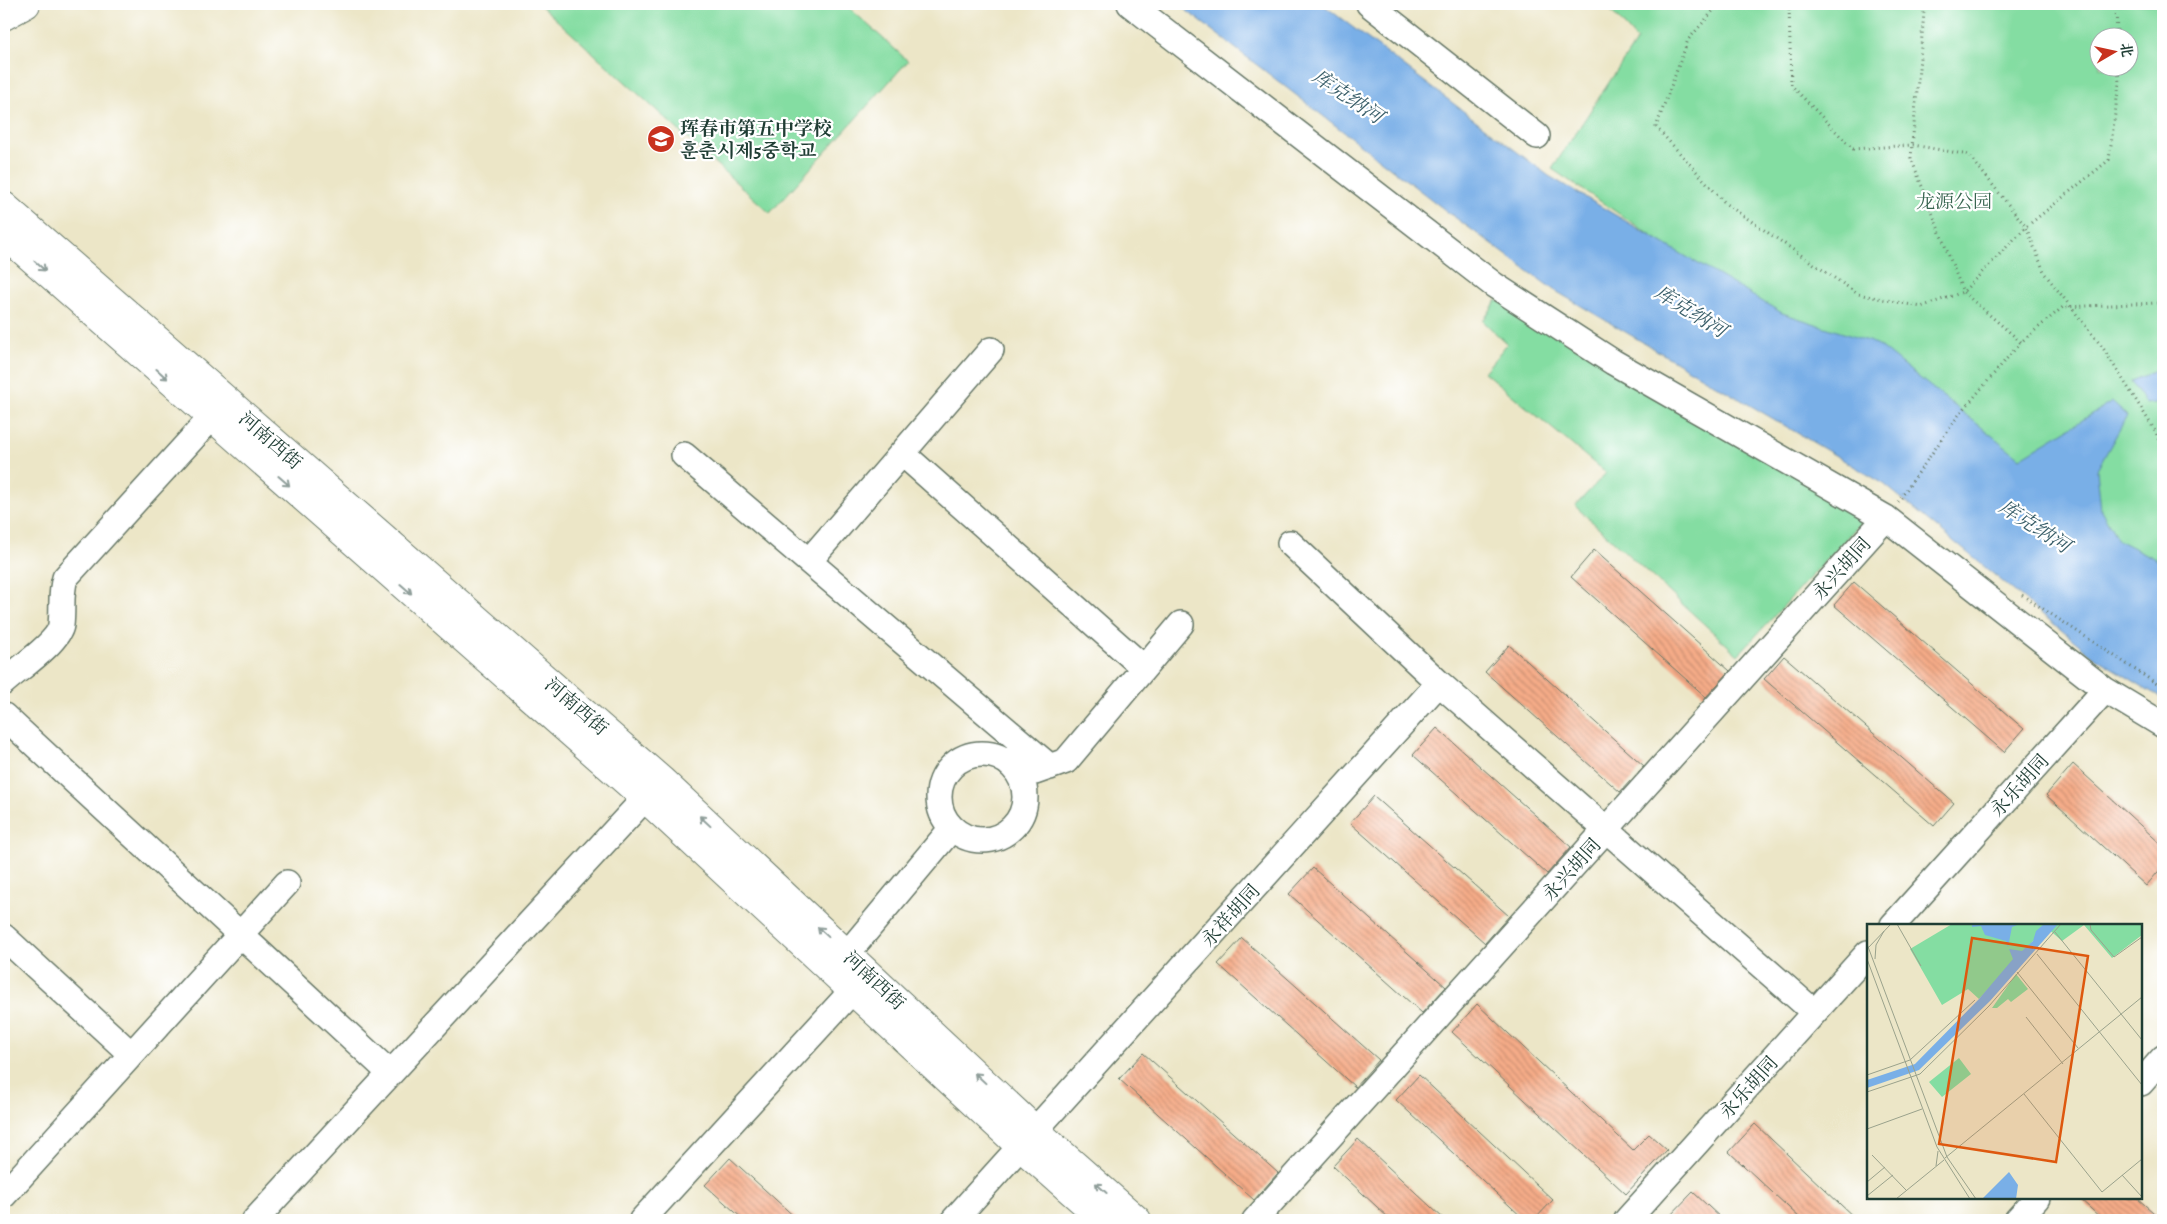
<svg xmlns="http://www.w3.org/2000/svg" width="2167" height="1224" font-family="Alegreya,'Noto Serif SC','Noto Serif KR',serif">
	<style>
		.park { fill: #84dda2; stroke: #528d6b; fill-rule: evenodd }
		.water { fill: #79afe7; stroke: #4c768e }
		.building { fill: url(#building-back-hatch) }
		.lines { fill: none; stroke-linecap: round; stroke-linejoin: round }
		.minor-casing { stroke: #677867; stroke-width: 28 }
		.major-casing { stroke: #677867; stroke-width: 30 }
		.highway-casing { stroke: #677867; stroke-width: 30 }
		.path { stroke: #677867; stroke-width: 3; stroke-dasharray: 1 4; stroke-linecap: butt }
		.minor { stroke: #fff; stroke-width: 25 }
		.major { stroke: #fff; stroke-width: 28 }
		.highway { stroke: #fff; stroke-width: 28 }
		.oneway { stroke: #8f9e9a }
		.labels { text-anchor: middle; stroke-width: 4.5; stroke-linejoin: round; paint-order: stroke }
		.poi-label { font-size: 19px; font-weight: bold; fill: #1f3d34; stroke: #fff; text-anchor: start }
		.park-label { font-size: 19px; fill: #386550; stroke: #fff }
		.street-label { font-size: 19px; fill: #1f3d34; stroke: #fff }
		.water-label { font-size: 20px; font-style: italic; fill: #3a5f6a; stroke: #fff }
		.inset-road { fill: none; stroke: #9aa28c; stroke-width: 1 }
		.view { fill: #de580e; fill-opacity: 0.15; stroke: #de580e; stroke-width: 2.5 }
		.inset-edge { fill: none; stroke: #1f3d34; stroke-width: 2.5 }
	</style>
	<defs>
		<pattern id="building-back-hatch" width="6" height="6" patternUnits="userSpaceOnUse" patternTransform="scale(1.25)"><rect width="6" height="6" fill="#f6ac88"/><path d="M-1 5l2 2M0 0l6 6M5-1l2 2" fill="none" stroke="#c78d70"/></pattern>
	</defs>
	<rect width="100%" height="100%" fill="#fff"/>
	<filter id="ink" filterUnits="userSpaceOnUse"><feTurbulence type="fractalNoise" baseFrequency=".02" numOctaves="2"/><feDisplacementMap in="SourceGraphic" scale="10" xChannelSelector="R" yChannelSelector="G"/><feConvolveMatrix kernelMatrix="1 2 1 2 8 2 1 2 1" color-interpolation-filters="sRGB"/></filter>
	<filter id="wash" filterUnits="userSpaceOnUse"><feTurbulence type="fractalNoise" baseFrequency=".0096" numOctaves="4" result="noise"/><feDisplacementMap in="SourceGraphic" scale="20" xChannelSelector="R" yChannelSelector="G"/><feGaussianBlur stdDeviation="1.12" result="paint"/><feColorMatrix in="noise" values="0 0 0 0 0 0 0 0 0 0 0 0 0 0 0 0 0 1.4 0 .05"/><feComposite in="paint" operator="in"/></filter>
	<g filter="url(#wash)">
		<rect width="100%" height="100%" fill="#ece6c7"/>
		<path class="park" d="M539,4H845L908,61L770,213Z
			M1605,4H2163V578L1552,169L1637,40ZM2100,38H2130V68H2100Z
			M1497,300L1867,516L1738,655L1575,506L1606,473L1484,372L1507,344L1483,321Z"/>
		<path class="water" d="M1178,4H1322L1549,176L1782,313L1877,344L2020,458L2112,402L2127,416L2097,470L2101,510L2118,540L2163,563V699L2094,657L1884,484L1554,290L1445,210Z
			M2163,368V402L2145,404L2131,381Z"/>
		<g id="blocks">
			<path class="building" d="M1594,550L1730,671L1706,697L1571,577Z
				M1854,582L2024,729L2004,752L1834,605Z
				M1509,645L1644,766L1620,792L1485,672Z
				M1784,656L1954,803L1934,826L1764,679Z
				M1437,728L1571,847L1547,874L1413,755Z
				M2073,764L2163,846V866L2146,886L2046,795Z
				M1374,796L1509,916L1485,943L1350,823Z
				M1313,868L1446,987L1422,1013L1289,894Z
				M1242,938L1379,1060L1355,1087L1218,964Z
				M1477,1004L1633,1150L1649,1134L1667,1150L1626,1194L1452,1032Z
				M1143,1053L1278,1173L1254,1200L1119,1079Z
				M1419,1075L1553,1200L1534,1220H1525L1396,1100Z
				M1755,1124L1857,1220H1802L1729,1152Z
				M1358,1139L1445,1220H1391L1333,1166Z
				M730,1158L798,1220H744L705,1185Z
				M1693,1192L1723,1220H1666Z
				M2079,1198H2137L2162,1220H2103Z"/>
		</g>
	</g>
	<g filter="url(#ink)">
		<use href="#blocks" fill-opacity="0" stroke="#677867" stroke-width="1"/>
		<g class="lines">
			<g class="minor-casing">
				<path id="minor" d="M1130,4L1494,285L1613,362L1886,518L2105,690L2163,725
					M1369,4L1537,136
					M902,453L1144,668
					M684,455L1050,767
					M1290,543L1439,683L1814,1012
					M809,561L991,350
					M4,682C17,670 59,642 61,625C63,609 60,594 65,578L211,418
					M4,716L390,1073
					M939 797a43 43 0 1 1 86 0a43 43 0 1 1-86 0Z
					M1035,772L1066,761L1181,624
					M1893,925L2105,690
					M4,937L131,1054
					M847,954L952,828
					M2141,1083L2163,1058
					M4,1195L287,883
					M255,1220L659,783
					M642,1220L852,991
					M954,1220L1439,683
					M1255,1220L1886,518
					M1627,1220L1868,953
					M2017,1220L2037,1198"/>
			</g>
			<g class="major-casing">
				<path id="major" d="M4,206L661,780L1035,1130L1137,1220
					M4,234L645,798L1021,1147L1104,1220"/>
			</g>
			<g class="highway-casing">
				<path id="highway" d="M4,16L26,4"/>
			</g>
			<path class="path" d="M1719,4L1688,40L1656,127L1726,204L1858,294L1921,307L1963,292L2026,227L2109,160L2119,83L2118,68
				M1789,4L1791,85L1853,149L1913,145L1969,155L2026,227L2045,274L2103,348L2156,432L2163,454
				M1929,4L1924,13L1911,158L1963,292L2021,342
				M2116,4L2117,38
				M1898,502L1958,416L2021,342L2063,307L2157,303L2163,298
				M2022,595L2163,688"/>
			<use href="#minor" class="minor"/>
			<use href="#major" class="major"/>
			<use href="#highway" class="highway"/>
		</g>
		<defs><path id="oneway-shaft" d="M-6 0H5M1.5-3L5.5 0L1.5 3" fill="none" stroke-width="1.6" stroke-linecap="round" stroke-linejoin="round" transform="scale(1.25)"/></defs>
		<g class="oneway">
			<use href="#oneway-shaft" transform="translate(40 266) rotate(42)"/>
			<use href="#oneway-shaft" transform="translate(162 374) rotate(42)"/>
			<use href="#oneway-shaft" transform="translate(284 481) rotate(41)"/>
			<use href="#oneway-shaft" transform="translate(406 589) rotate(41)"/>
			<use href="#oneway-shaft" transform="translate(705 821) rotate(-137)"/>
			<use href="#oneway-shaft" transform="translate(823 932) rotate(-137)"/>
			<use href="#oneway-shaft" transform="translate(980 1078) rotate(-137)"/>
			<use href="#oneway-shaft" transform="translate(1101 1188) rotate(-138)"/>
		</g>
	</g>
	<defs>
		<g id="school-disc" transform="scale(1.4375)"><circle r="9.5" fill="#c8321e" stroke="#fff"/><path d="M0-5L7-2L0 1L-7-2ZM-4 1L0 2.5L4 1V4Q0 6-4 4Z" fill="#fff"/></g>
	</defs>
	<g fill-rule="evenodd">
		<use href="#school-disc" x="661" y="139"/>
	</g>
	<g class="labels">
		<g class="poi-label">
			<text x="680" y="135">珲春市第五中学校<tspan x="680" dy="22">훈춘시제5중학교</tspan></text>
		</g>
		<g class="park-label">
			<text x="1954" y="208">龙源公园</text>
		</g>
		<g class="street-label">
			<text transform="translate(271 440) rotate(41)" y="7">河南西街</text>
			<text transform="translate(1841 568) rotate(-48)" y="7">永兴胡同</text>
			<text transform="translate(577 706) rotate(41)" y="7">河南西街</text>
			<text transform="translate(2019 785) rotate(-48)" y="7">永乐胡同</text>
			<text transform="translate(1571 869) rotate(-48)" y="7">永兴胡同</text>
			<text transform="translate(1230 915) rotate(-48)" y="7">永祥胡同</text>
			<text transform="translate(875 980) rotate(43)" y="7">河南西街</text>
			<text transform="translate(1748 1087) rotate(-48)" y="7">永乐胡同</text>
		</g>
		<g class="water-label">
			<text transform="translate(1348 96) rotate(34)" y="7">库克纳河</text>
			<text transform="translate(1691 311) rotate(32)" y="7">库克纳河</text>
			<text transform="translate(2035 526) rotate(33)" y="7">库克纳河</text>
		</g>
	</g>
	<g transform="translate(1867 924)">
		<rect width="275" height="275" fill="#ece6c7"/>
		<path d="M85,0H275V11L245,34L217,1L195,17L179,3L112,75L101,65L75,81L43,25ZM149,50L161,65L144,78L141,75L130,84H125ZM92,134L104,150L75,173L62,158Z" fill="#84dda2"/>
		<path d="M105,0H153L145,3L141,23L139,17L118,11L114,2L105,3ZM177,0H191L123,77L52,146L0,164V156L48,140L112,75L146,35L142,25L155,27L166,17L169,7ZM142,248L151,261L149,275H115Z" fill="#79afe7"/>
		<path class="inset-road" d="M30,0L54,42M223,0L224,6L247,33L275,13M188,8L275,116M0,20L80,233L109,275M0,25L24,0M170,30L275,161M0,35L70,223L103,275M8,35L9,21L17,7M150,48L211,124M159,93L196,140M0,151L43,136L108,76M0,168L53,150L122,82L194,0M157,170L235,268L275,235M0,205L55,185M5,231L39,266M78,234L275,73M69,242L71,227M255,251L275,273M0,258L18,243M2,275L0,272L26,251M29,275L77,236"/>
		<path class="view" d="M105,14L221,32L189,238L72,220Z"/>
		<rect width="275" height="275" class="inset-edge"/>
	</g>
	<rect width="2167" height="1224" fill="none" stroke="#fff" stroke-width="20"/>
	<g transform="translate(2114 52) rotate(81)"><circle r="24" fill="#ffffff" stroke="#a5b1ae"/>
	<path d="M0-4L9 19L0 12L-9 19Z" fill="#c8321e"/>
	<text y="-8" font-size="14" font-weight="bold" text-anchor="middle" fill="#1f3d34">北</text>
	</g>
</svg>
